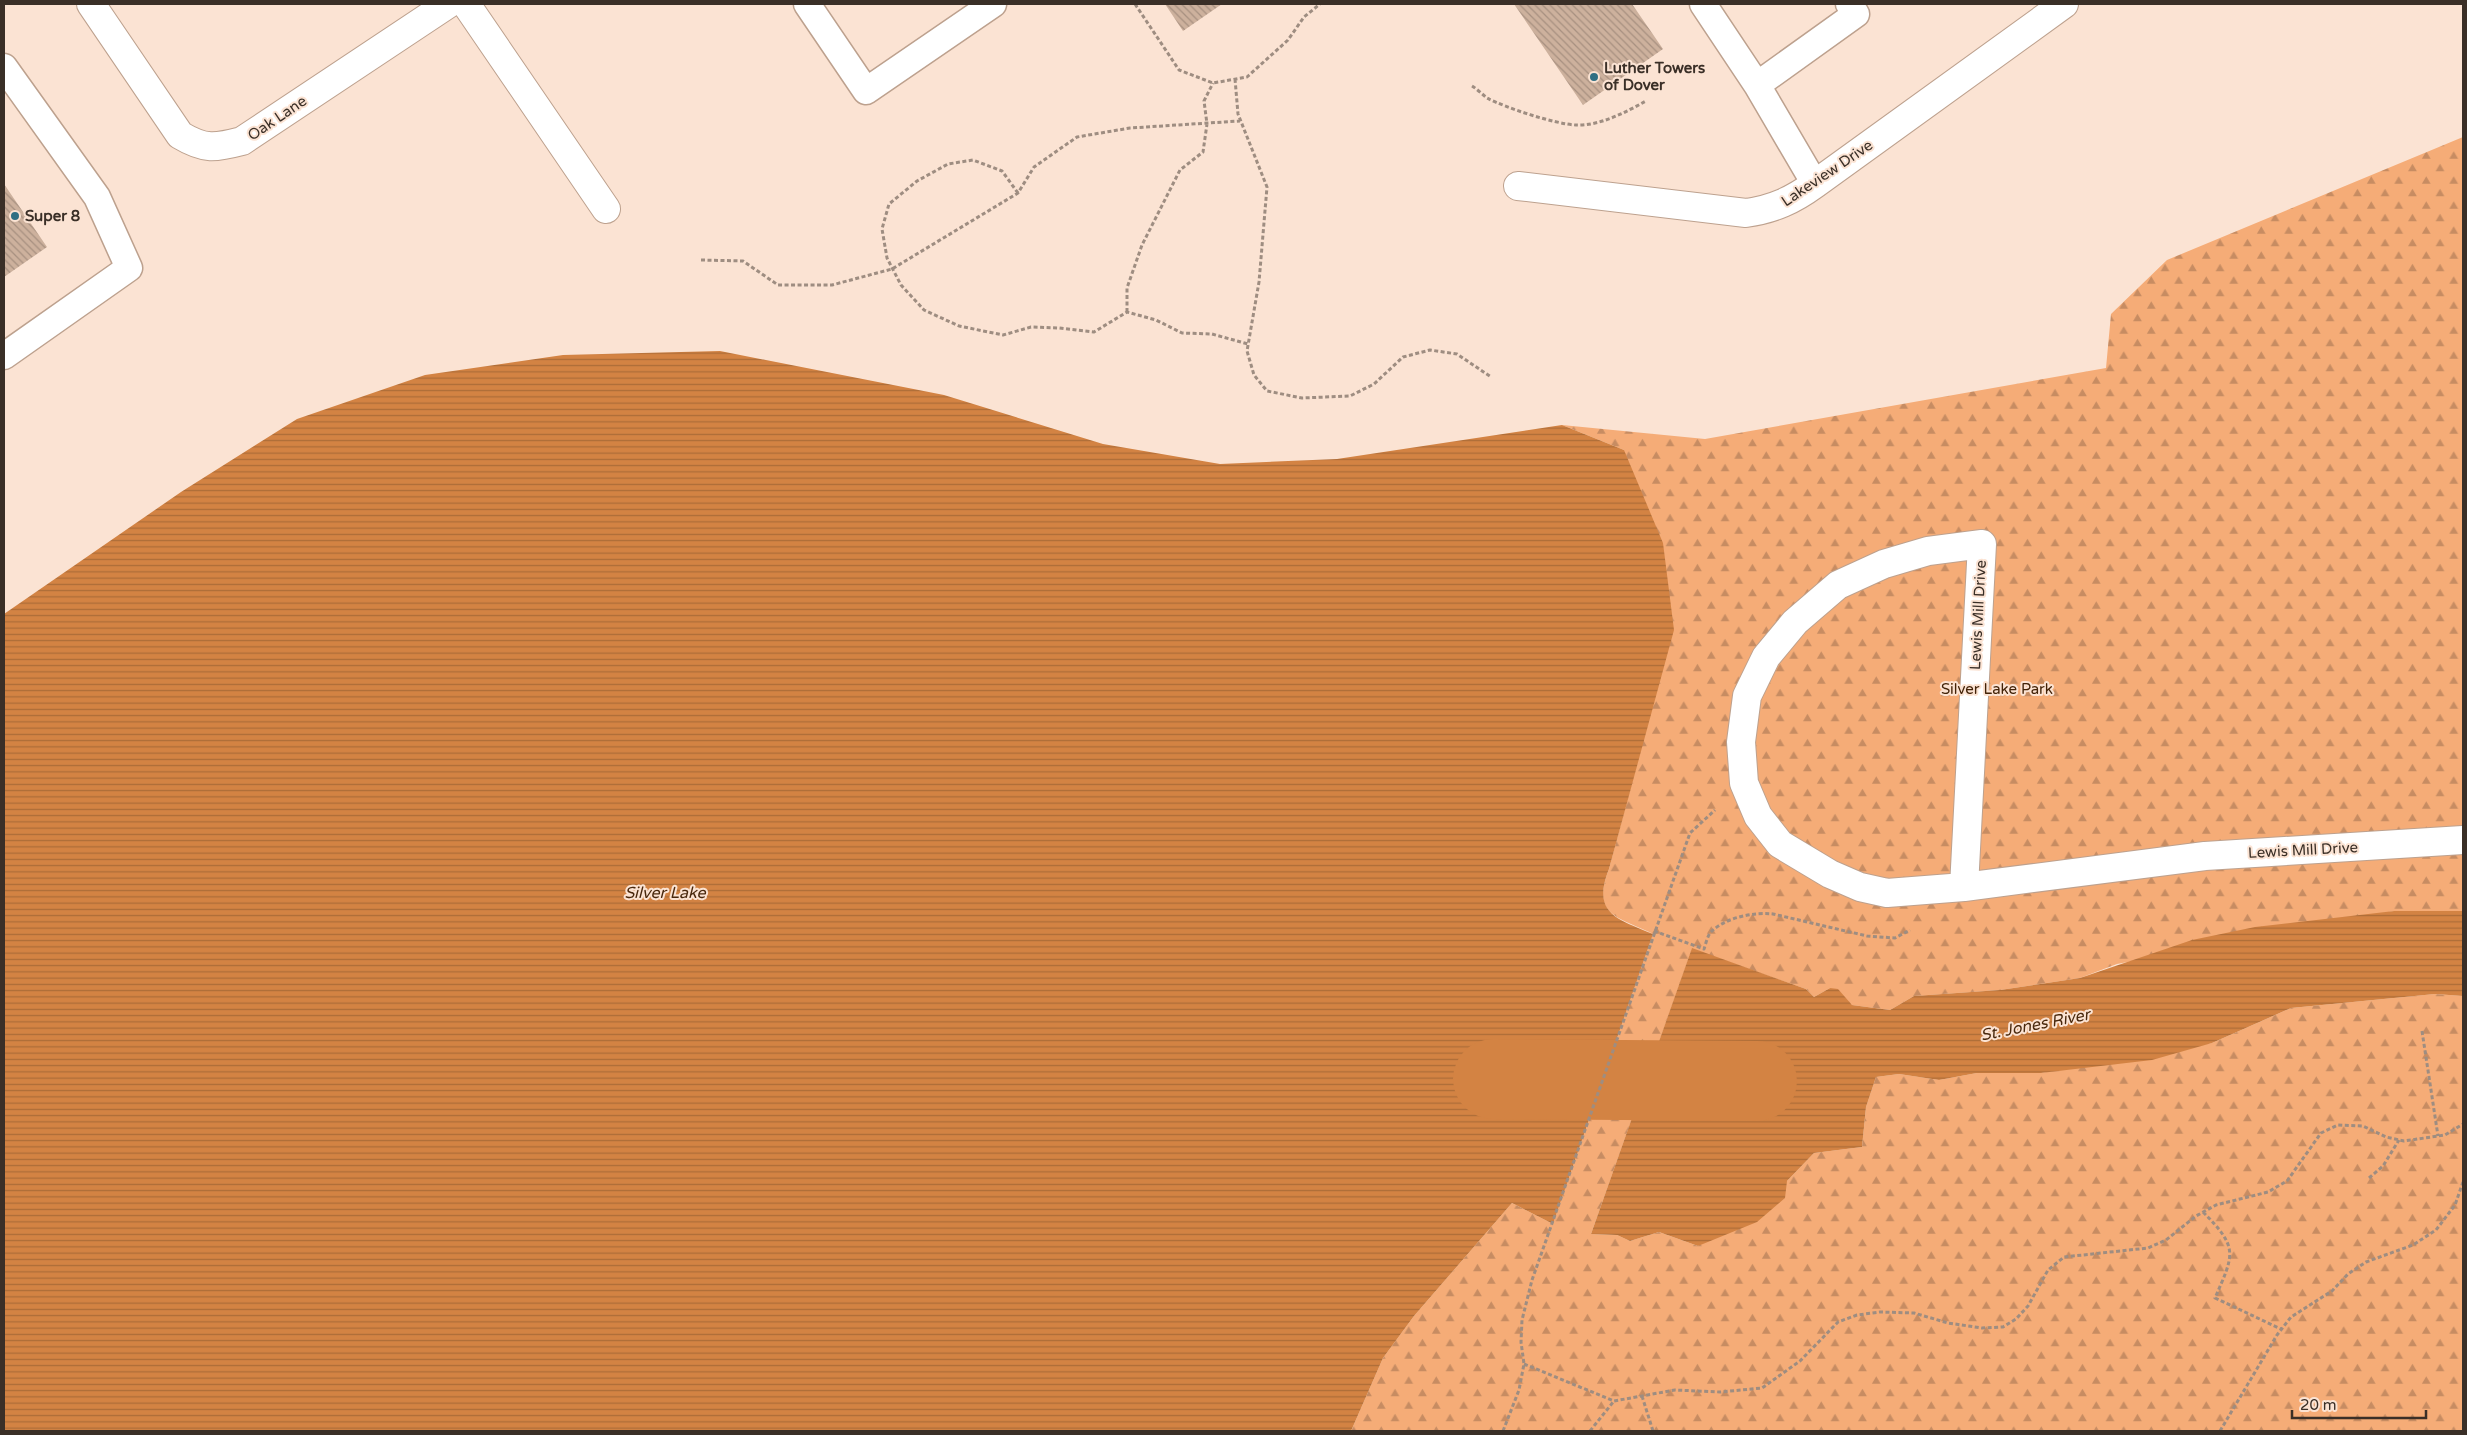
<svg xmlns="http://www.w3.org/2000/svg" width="2467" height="1435" font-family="'Varela Round',sans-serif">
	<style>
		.forest { fill: url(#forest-firs) }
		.water { fill: url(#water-rules) }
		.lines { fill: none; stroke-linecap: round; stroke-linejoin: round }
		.river { stroke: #d38343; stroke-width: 80 }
		.building { fill: url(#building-back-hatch) }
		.service-casing { stroke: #bda18e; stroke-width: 29 }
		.minor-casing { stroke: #bda18e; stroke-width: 30 }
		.path { stroke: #9e8d81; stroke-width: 3; stroke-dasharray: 4 2.5; stroke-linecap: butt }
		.service { stroke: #fff; stroke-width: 26 }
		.minor { stroke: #fff; stroke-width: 28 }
		.poi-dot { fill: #2f6f83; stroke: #fbe3d3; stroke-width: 2 }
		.labels { text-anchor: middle; stroke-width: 4; stroke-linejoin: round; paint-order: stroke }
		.poi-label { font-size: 15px; font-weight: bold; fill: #3a2f27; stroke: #fbe3d3; text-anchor: start }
		.street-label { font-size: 15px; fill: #3a2f27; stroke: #fbe3d3 }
		.park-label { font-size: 15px; fill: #422207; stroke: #fbe3d3 }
		.water-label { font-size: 16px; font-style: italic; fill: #49280d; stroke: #fbe3d3 }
	</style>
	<defs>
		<pattern id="forest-firs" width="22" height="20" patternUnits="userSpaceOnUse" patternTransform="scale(1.25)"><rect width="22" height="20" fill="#f5ac77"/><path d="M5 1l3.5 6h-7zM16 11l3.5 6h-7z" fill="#c78c62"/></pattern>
		<pattern id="water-rules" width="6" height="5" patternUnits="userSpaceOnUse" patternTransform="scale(1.25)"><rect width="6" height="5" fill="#d38343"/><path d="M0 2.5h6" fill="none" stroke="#ac6c38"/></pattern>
		<pattern id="building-back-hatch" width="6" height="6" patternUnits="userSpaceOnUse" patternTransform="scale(1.25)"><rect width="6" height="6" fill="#cdb19d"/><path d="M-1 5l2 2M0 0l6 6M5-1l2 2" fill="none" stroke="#a79080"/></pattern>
	</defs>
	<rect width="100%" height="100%" fill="#fbe3d3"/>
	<path class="forest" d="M2463,137V911H2394L2117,964L2080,978L2000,990L1914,996L1890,1010L1852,1005L1830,988L1814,997L1806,989L1692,949L1591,1234L1617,1235L1630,1241L1659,1232L1698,1246L1787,1181L1814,1153L1862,1147L1866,1107L1876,1077L1899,1074L1939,1080L1977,1073H2041L2212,1043L2291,1008L2435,994L2463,996V1431H1351L1383,1358L1414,1316L1512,1203L1553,1224L1653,934C1620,917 1590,917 1609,869L1639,756L1624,450L1562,425L1705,439L2106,368L2111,314L2167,260Z"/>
	<path class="water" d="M720,351L944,395L1103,444L1220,464L1337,459L1562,425L1624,450L1663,543L1674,630L1609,869C1591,914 1618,919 1653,934L1553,1224L1512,1203L1414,1316L1383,1358L1351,1431H4V614L181,492L297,419L425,375L563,355Z
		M2394,911H2463V996L2435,994L2291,1008L2212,1043L2152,1060L2041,1073H1977L1939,1080L1899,1074L1876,1077L1866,1107L1862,1147L1814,1153L1787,1181L1785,1198L1757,1222L1698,1246L1659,1232L1630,1241L1617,1235L1591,1234L1692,948L1806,989L1814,997L1830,988L1838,989L1852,1005L1890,1010L1914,996L2000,990L2080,978L2192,940L2255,927Z"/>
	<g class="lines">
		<path class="river" d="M1493,1079L1757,1081"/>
	</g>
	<path class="building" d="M1165,4H1222L1183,31Z
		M1514,4H1632L1663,49L1583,105Z
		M4,184L47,247L4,277Z"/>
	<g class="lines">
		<g class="service-casing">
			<path id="service" d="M807,4L866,91L993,4
				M1703,4L1757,85L1815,184
				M4,67L97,197L129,268L4,356
				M1757,85L1856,14L1849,4"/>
		</g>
		<g class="minor-casing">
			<path id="minor" d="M91,4L180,135C205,150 215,148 242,141L448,4
				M466,4L606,209
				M1518,186L1746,213C1774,209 1793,200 1815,184L2064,4
				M1964,887L1982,544L1928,551L1884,564L1838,585L1795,622L1766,657L1747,696L1741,742L1744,783L1758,816L1780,844L1830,874L1860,887L1887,893L1964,887L2205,856L2463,840"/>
		</g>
		<path class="path" d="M1135,4L1179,70L1213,83L1247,77L1288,40L1304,17L1320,4
			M1235,79L1238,114L1267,187L1259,282L1247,351L1254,375L1267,391L1302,398L1350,396L1374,384L1403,357L1430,350L1457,354L1491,377
			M1472,86C1477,89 1482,94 1487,98C1506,108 1555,124 1576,125C1600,126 1626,112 1646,101
			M1018,193L1002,171L973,160L948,164L917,181L889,204L882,229L887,258L901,285L924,310L959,326L1003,335L1031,327L1059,328L1094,332L1127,312L1156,320L1182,333L1212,334L1248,344
			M701,260L743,261L778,285H832L892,269L1018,193L1034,167L1077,137L1130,128L1240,121
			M1127,312V288L1142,245L1180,170L1203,152L1207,124L1204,101L1213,83
			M1654,931L1704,949C1706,943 1708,934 1712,931C1727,917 1754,912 1773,914L1867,936L1895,938L1910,930
			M2422,1031L2438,1136
			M2369,1178L2383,1166L2399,1140
			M2203,1212C2239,1248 2234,1254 2215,1298L2281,1329
			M1524,1364L1614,1401L1675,1390L1720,1392L1762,1388L1800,1361L1838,1322L1857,1315L1880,1312L1914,1313L1948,1323L1982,1328L2003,1327L2016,1319L2028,1306L2048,1270L2064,1257L2148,1248L2166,1240L2196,1216L2216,1205L2268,1192L2287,1181L2321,1133L2338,1125L2363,1126L2386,1137L2404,1141L2445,1135L2463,1124
			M1642,1396L1653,1431
			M1503,1431L1519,1390L1524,1364L1521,1342L1522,1320L1532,1280L1690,833L1715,810
			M1590,1431L1614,1401
			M2220,1431L2277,1335L2291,1317L2332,1291L2348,1274L2366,1262L2413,1245L2436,1230L2455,1205L2463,1182"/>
		<use href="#service" class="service"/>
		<use href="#minor" class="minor"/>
	</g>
	<g class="poi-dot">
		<circle cx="1594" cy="77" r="5"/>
		<circle cx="15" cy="216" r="5"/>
	</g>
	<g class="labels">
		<g class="poi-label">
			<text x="1604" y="73">Luther Towers<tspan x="1604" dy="17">of Dover</tspan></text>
			<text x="25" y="221">Super 8</text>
		</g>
		<g class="street-label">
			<text transform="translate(277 118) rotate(-34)" y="5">Oak Lane</text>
			<text transform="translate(1827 173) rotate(-34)" y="5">Lakeview Drive</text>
			<text transform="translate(1978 615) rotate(-87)" y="5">Lewis Mill Drive</text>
			<text transform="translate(2303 850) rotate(-3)" y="5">Lewis Mill Drive</text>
		</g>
		<g class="park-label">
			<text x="1997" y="694">Silver Lake Park</text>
		</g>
		<g class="water-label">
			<text x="665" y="898">Silver Lake</text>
			<text transform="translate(2035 1024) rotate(-11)" y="6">St. Jones River</text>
		</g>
	</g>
	<rect width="2467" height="1435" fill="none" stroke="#3a2f27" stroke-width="10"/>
	<path d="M2292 1410v8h134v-8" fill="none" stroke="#3a2f27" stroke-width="2.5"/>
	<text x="2300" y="1410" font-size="15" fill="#3a2f27" stroke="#fbe3d3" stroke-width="4" paint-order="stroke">20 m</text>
</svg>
